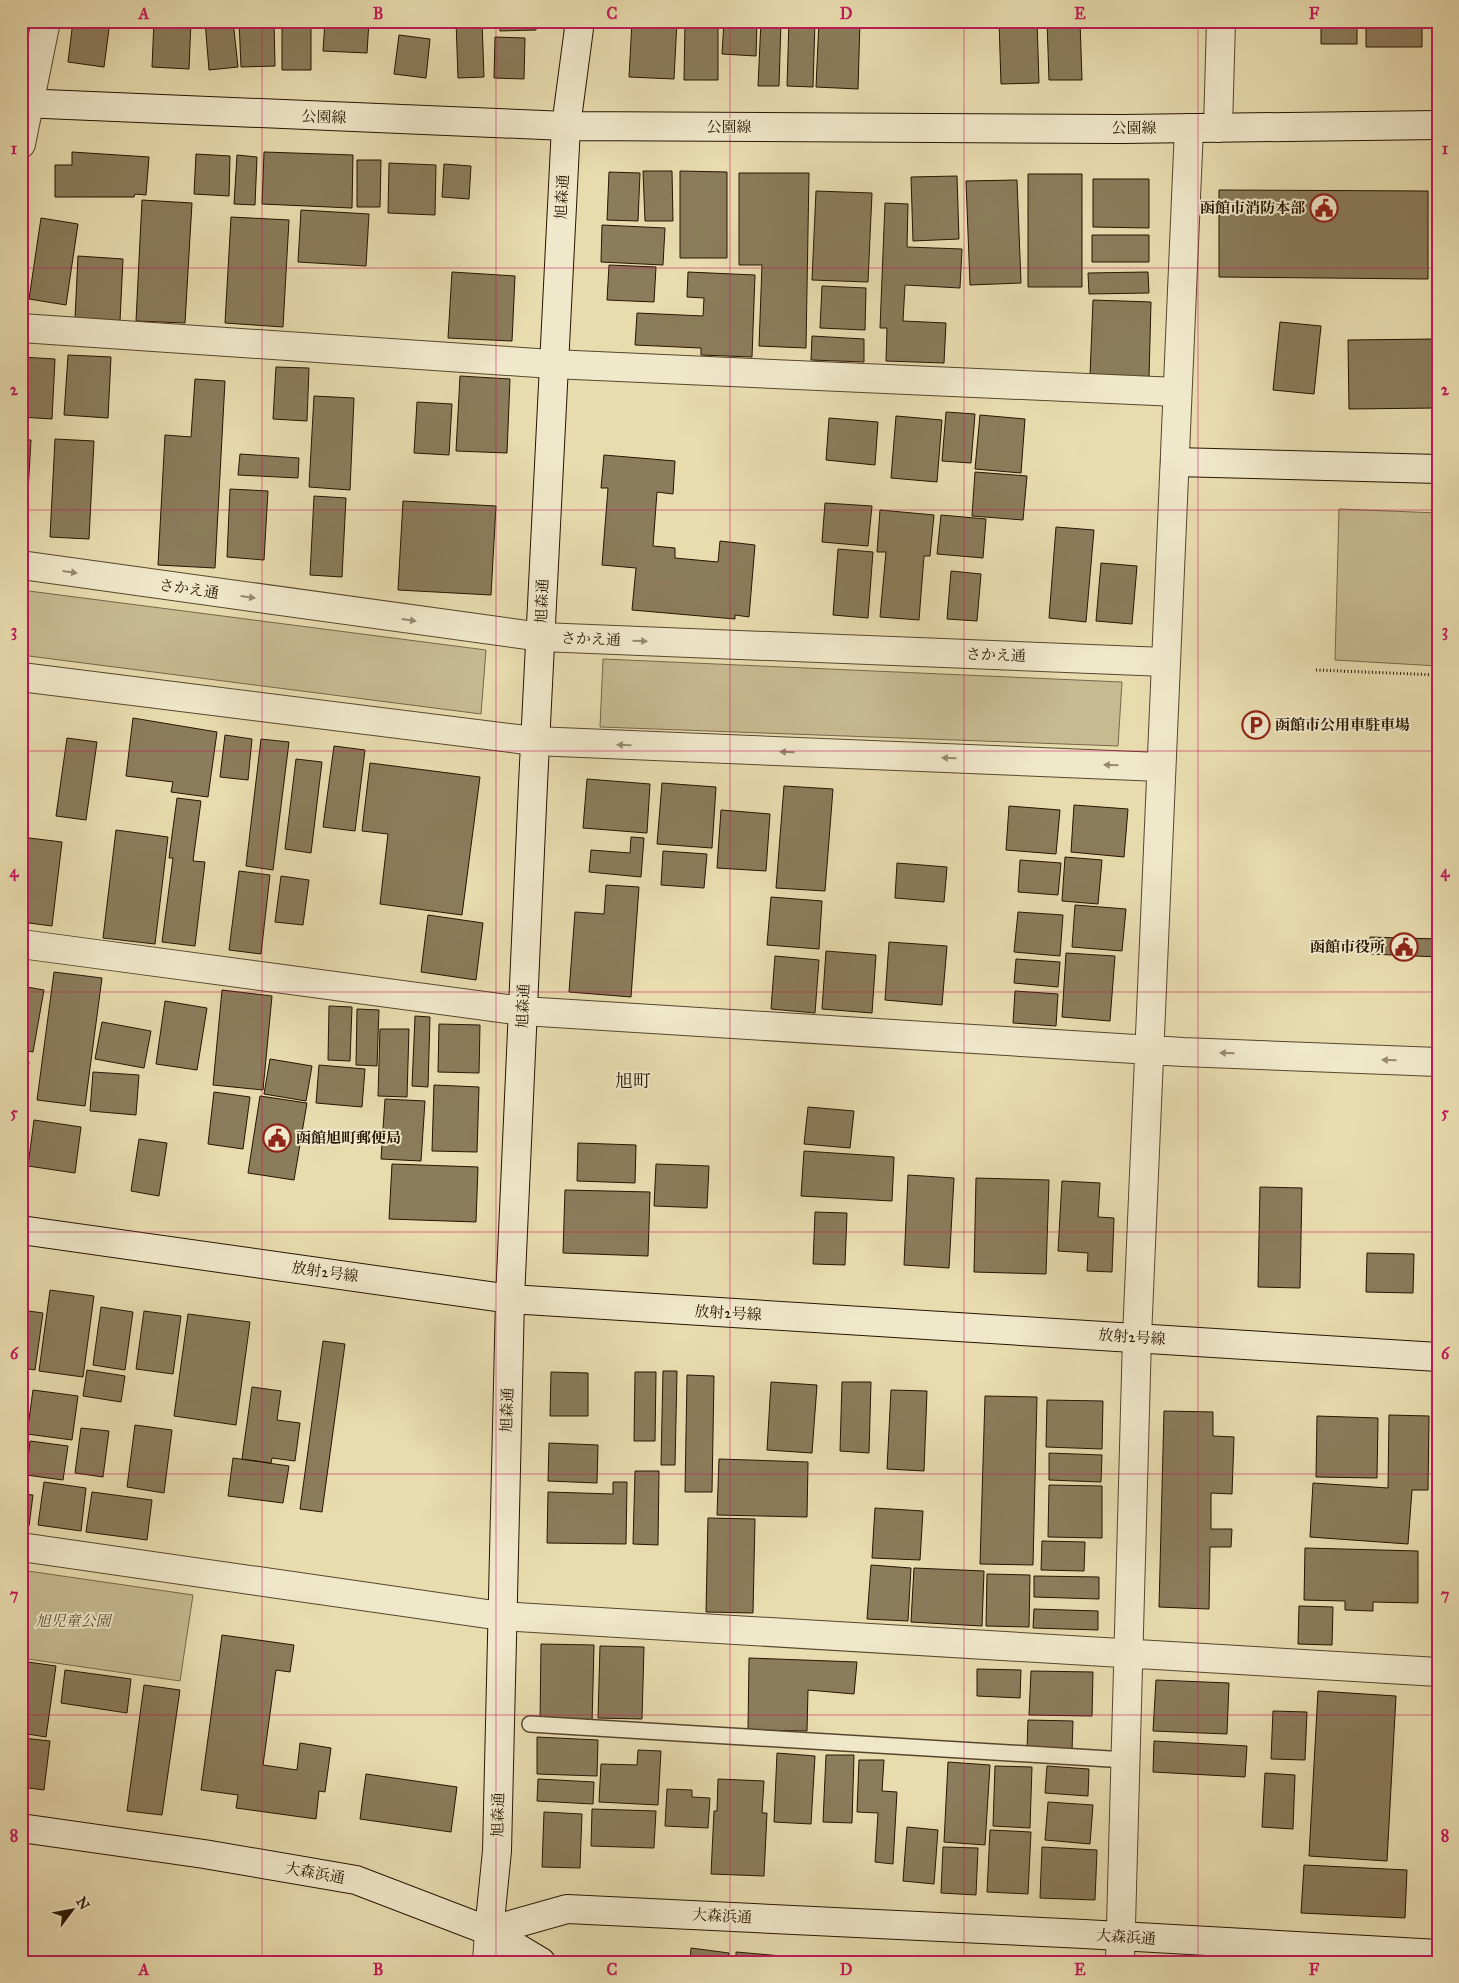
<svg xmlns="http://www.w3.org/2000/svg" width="1459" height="1983" font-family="'IM FELL Great Primer','Noto Serif JP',serif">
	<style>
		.green { fill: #c7ba91; stroke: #776748 }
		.building { fill: #8b7c5b; stroke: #271400 }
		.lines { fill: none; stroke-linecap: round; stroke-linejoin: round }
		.lane-casing { stroke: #57462c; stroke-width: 18 }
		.street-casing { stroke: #57462c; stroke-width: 30 }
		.secondary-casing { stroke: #271400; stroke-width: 30 }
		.path { stroke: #271400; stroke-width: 3; stroke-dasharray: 1 2.5; stroke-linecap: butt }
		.lane { stroke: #f0e8cb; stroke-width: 15 }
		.street { stroke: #f0e8cb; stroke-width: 28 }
		.secondary { stroke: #f0e8cb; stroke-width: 28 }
		.oneway { fill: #968970 }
		.grid { fill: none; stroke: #c2185b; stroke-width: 1; stroke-opacity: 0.55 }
		.labels { text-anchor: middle; stroke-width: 4; stroke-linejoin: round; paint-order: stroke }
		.street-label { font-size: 15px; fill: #271400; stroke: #f0e8cb }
		.poi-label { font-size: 15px; font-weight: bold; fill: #271400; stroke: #f0e8cb; text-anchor: end }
		.park-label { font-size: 15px; font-style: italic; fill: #5f4e33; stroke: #f0e8cb }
		.quarter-label { font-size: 18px; fill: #271400; stroke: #f0e8cb }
		.neatline { fill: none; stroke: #c2185b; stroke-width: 2 }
		.grid-label { font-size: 16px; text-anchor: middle; font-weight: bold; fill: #c2185b }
	</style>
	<rect width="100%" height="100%" fill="#e8dcaf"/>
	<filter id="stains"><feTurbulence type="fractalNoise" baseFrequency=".004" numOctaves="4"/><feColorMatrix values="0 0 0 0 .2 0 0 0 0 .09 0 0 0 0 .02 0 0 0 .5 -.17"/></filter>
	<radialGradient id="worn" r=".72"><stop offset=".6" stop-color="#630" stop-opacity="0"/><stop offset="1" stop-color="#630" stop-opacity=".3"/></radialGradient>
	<path class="green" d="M1339,509L1438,513V666L1335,660Z
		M21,590L486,650L481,714L21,655Z
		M603,659L1122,682L1118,746L600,727Z
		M21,1570L193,1595L180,1681L21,1658Z"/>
	<path class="building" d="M73,21H110L104,67L68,62Z
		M154,21H191L189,69L152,67Z
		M205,21H233L238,67L209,70Z
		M239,21H274L275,66L241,67Z
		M282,21H311V70H282Z
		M325,21H369L367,53L323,51Z
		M456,21H482L484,77L458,78Z
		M500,21H536V30L500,31Z
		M632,21H677L674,79L629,77Z
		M685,21H718V80H684Z
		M724,21H757L756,56L722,54Z
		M761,21H781L779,86H758Z
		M789,21H815L813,87L787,86Z
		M819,21H860L858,89L816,87Z
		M999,21H1037L1039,83L1001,84Z
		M1047,21H1080L1082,80H1049Z
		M1321,21H1357V44H1321Z
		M1366,21H1422V47H1366Z
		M1437,21H1438V84H1436Z
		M399,35L430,39L426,78L394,74Z
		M495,37L525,38L524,79L494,78Z
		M72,152L149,157L146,195L135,194L134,197H55V165H72Z
		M264,152L353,155L352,208L262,204Z
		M196,154L230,156L229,196L194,194Z
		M237,155L257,157L255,205L234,204Z
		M357,160H381L380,207H357Z
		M389,163L436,165L435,215L388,213Z
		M444,164L471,166L469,199L442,197Z
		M643,171H672L673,221H645Z
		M680,171L727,172V258H680Z
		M609,172L640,173L638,221L607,220Z
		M739,173H809L806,348L759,346L762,265H739Z
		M1028,174H1082V287H1028Z
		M957,176L959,239L913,241L911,177Z
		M1093,179H1149V228L1093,227Z
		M1017,180L1021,283L970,285L966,181Z
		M1219,190L1428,191V279L1219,277Z
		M816,191L872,193L868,282L812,280Z
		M142,200L192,203L185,323L136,321Z
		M885,203L908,204L907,247L962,249L960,288L905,285L903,321L946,323L944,363L886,361L887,328H880Z
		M301,210L369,214L366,266L298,262Z
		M231,217L289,220L283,327L225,323Z
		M41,218L78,224L66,305L29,299Z
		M602,225L665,228L663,265L601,262Z
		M1092,235H1149V262H1092Z
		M78,256L123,259L120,321L75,318Z
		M609,265L656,267L654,302L607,300Z
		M452,272L515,276L512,341L448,338Z
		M688,272L755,275L752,357L701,355V348L635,345L637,313L703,316L704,298L687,297Z
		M1148,272L1149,293L1089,294L1088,273Z
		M822,286L866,288L865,330L820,328Z
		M1093,300L1151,302L1149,377L1090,375Z
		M1280,322L1321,326L1314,394L1273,390Z
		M812,336L864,339V362L811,360Z
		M1436,339L1437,408L1349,409L1348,340Z
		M68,355L111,357L108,418L64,415Z
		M21,357L55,359L52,419L21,417Z
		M276,367L309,368L307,421L273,419Z
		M460,376L510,379L507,453L456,451Z
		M195,379L225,381L215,568L158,565L165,435L191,437Z
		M314,396L354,398L350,490L309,487Z
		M417,402L452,404L449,455L414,453Z
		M946,412L975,414L971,463L942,461Z
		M980,415L1025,419L1021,473L975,469Z
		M896,416L942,420L937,482L891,478Z
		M829,418L878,422L875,465L826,460Z
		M55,439L94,441L89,539L50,537Z
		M21,440H31L28,492H21Z
		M240,454L299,458L298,478L238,475Z
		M604,455L675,461L673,494L657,492L653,546L675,548V558L718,562L720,541L755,545L749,617L735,615V619L632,610L636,568L602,565L608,488H601Z
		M975,472L1027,476L1023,520L972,516Z
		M230,489L268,491L264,560L227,557Z
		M314,496L346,498L342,577L310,575Z
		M403,501L496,506L491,595L398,590Z
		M825,503L872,506L868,546L822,542Z
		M880,510L934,515L930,556H924L919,620L880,617L886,552H877Z
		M941,515L986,519L983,558L937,554Z
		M1056,527L1094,530L1086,622L1049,618Z
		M838,549L873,552L868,618L833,615Z
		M1101,563L1137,566L1132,624L1096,621Z
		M951,571L981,574L977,621L947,619Z
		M21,710L28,711L21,766Z
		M133,718L217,732L208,797L171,792L173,782L126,776Z
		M225,735L252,739L248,780L220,777Z
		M67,738L97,742L86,820L56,816Z
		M261,739L289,742L273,870L246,866Z
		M334,746L365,750L355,831L323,827Z
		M296,759L322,762L311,853L285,849Z
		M370,763L480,777L462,915L380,904L388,834L362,831Z
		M587,779L650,784L647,833L583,828Z
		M662,783L716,787L712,848L657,844Z
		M784,786L833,789L825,891L776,888Z
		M177,798L201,801L193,861L205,862L195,946L162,942L173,858H169Z
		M1074,805L1128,809L1124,857L1071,852Z
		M1009,806L1060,810L1056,854L1006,850Z
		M721,810L770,814L766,871L717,868Z
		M116,830L168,837L155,944L103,938Z
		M21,837L62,842L52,926L21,922Z
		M631,837L644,838L641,877L589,872L591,850L630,853Z
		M663,851L707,854L704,888L661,885Z
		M1065,857L1102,860L1098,904L1062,901Z
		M1020,860L1061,863L1058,895L1018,892Z
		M897,863L947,867L944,902L895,898Z
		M239,871L270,875L261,954L229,950Z
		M281,876L309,880L303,925L275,922Z
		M606,885L639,887L631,997L569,992L575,912L604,914Z
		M771,897L822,901L819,949L767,945Z
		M1075,905L1126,909L1122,951L1072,947Z
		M1018,912L1063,915L1060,956L1014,952Z
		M428,915L483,923L476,980L421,972Z
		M1370,937L1438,939V957L1370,954Z
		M889,942L947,946L942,1005L885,1000Z
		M826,951L876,955L872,1013L822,1009Z
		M1066,953L1115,956L1110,1021L1062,1017Z
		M775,956L819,960L815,1013L771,1009Z
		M1016,959L1060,962L1058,987L1014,983Z
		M54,972L102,978L85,1106L37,1100Z
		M21,986L44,990L33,1052L21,1050Z
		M222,990L272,996L263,1090L213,1085Z
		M1015,991L1058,994L1056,1026L1013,1023Z
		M165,1001L207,1008L197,1070L156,1064Z
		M329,1006L352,1007L350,1061L328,1060Z
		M357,1009L379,1010L377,1066L356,1065Z
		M415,1016L430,1017L428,1087L412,1086Z
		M102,1022L151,1031L144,1068L95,1059Z
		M439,1024L480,1025L479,1073L438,1072Z
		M380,1029H409L407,1097L378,1096Z
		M270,1059L312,1066L306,1101L264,1094Z
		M21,1061L29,1062L23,1108L21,1107Z
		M319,1065L365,1069L362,1107L316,1103Z
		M93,1072L139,1075L136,1115L90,1111Z
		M434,1085L479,1087L477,1152L432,1151Z
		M214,1092L250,1097L243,1149L208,1144Z
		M260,1096L307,1103L294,1180L248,1173Z
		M385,1099L425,1101L421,1161L381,1159Z
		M808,1107L854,1111L850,1148L804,1144Z
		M34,1120L81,1127L75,1173L28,1166Z
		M139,1139L167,1143L159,1196L131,1191Z
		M578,1143L636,1145L635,1183L577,1181Z
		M804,1151L894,1157L892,1201L801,1196Z
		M392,1164L478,1167L476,1222L389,1219Z
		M656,1164L709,1166L707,1208L654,1206Z
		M908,1175L954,1178L949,1268L904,1265Z
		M976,1178L1049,1180L1046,1274L974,1272Z
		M1062,1181L1100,1183L1098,1217L1114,1218L1112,1272L1087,1271L1088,1253L1058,1251Z
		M1260,1187L1302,1188L1300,1288L1258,1287Z
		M565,1190L650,1192L648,1256L563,1253Z
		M815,1212L847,1213L845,1265L813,1264Z
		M1367,1253L1414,1254L1413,1293L1366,1292Z
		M50,1290L94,1296L83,1377L39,1371Z
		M101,1307L133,1312L125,1370L93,1365Z
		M21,1310L43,1313L35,1370L23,1368L21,1384Z
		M144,1311L181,1316L173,1374L136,1369Z
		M188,1314L250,1322L236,1425L174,1416Z
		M323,1341L345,1344L322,1512L300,1509Z
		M87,1370L125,1376L121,1402L83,1396Z
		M663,1371H677L675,1465H661Z
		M551,1372L588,1373V1416H550Z
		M635,1372H656L655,1441H634Z
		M687,1375L714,1376L712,1492H685Z
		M771,1382L817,1385L812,1453L767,1450Z
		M842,1382H871L869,1453L840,1451Z
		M252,1387L281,1391L277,1420L300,1423L295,1461L272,1458L271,1463L242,1459Z
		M33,1390L78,1396L72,1440L27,1434Z
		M891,1390L927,1391L924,1471L887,1469Z
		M985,1396L1037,1397L1033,1565L980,1564Z
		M1047,1400L1103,1401L1102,1449L1046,1447Z
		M1164,1411L1213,1412V1436L1234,1437L1232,1494L1211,1493V1529H1232L1231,1547H1210L1209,1609L1159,1607Z
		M1389,1415L1429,1416L1428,1490H1412L1408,1544L1310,1537L1313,1483L1388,1488Z
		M1317,1416L1378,1418L1377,1478L1316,1477Z
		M135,1425L172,1430L164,1493L127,1487Z
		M81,1428L109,1431L103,1477L75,1473Z
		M30,1441L68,1446L63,1480L26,1475Z
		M549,1443L598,1445L597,1483L548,1481Z
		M1049,1453L1102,1455L1101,1482L1049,1480Z
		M233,1458L289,1466L283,1503L228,1496Z
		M719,1459L808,1462L807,1517L717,1515Z
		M635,1471H659L658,1545L633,1544Z
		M44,1482L86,1488L81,1531L38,1525Z
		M613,1482H627L626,1544L547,1543L548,1492L613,1494Z
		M1049,1485L1102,1486V1538L1048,1537Z
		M92,1492L152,1500L147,1540L86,1532Z
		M21,1494L33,1495L29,1526L21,1525Z
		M875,1508L923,1511L920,1560L872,1558Z
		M708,1518L755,1519L753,1613L706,1612Z
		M1042,1541L1085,1542L1084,1571L1041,1570Z
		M1305,1548L1418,1551V1603L1373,1602V1611L1345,1610V1601L1304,1600Z
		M871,1565L911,1568L908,1621L867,1619Z
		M914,1568L984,1571L982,1626L911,1622Z
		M987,1574L1030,1575L1029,1627L986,1626Z
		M1034,1576L1099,1577V1599L1034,1597Z
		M1299,1606L1333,1607L1332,1645L1298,1644Z
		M1034,1609L1098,1611V1630L1033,1628Z
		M222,1635L294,1645L290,1672L276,1670L263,1765L297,1770L300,1743L331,1748L325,1792L319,1791L316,1819L236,1808L238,1795L201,1790Z
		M541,1644L594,1645L592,1724L540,1722Z
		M600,1646L644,1647L642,1719L598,1718Z
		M749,1658L857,1662L854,1694L808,1690L807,1731L748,1730Z
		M21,1661L56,1666L46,1737L21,1733Z
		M977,1669L1021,1670L1020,1698L977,1696Z
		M65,1670L131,1679L127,1713L61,1703Z
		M1031,1671L1093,1672L1092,1716L1029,1715Z
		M1156,1680L1229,1683L1227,1734L1153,1731Z
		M144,1685L180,1690L162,1815L127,1811Z
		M1318,1691L1396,1696L1387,1861L1309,1856Z
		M1273,1711L1307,1712L1305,1760L1271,1759Z
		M1028,1720L1073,1721L1072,1751L1027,1749Z
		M537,1737L598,1740L597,1776L537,1774Z
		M23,1738L50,1741L44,1790L21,1787Z
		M1154,1741L1247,1746L1245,1777L1153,1772Z
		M638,1750L661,1751L658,1805L599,1802L601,1764L637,1765Z
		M777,1753L815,1756L811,1824L774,1822Z
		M826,1755H854L852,1823L823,1822Z
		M859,1760H884L882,1791L897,1792L893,1864L875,1862L878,1813L857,1812Z
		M948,1762L990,1765L985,1845L944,1842Z
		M995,1766L1032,1767L1030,1828L993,1826Z
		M1047,1766L1089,1769L1088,1796L1045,1793Z
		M1265,1773L1295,1775L1293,1829L1262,1827Z
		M366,1774L457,1787L451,1832L360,1819Z
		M538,1779L594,1782L593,1804L537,1801Z
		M718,1779L764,1781L762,1813H767L764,1876L711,1874L714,1811H717Z
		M667,1789L692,1790V1797L710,1798L708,1828L665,1826Z
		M1048,1802L1093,1805L1090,1844L1045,1840Z
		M592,1809L656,1811L654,1848L591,1846Z
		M544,1812L582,1814L580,1868L542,1867Z
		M907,1827L938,1830L934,1884L903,1881Z
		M990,1830L1031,1832L1028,1894L987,1892Z
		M943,1847L978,1848L976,1895L941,1893Z
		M1042,1847L1097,1850L1095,1900L1040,1898Z
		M1304,1865L1407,1870L1405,1918L1301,1913Z
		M691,1948L729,1953L728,1962H690Z
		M736,1952L782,1956V1962H736Z
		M919,1958L941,1961V1962H919Z"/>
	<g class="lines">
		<g class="lane-casing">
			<path id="lane" d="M530,1724L1126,1760"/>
		</g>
		<g class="street-casing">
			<path id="street" d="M1218,128L1221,21
				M21,144L46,21
				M21,328L552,364L1177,392
				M21,565L541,637L1165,662
				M21,677L534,741L1160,767
				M21,944L523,1011L1183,1052L1438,1062
				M21,1547L501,1616L1438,1672
				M487,1962L489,1931
				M1120,1962L1137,1337L1189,128"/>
		</g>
		<g class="secondary-casing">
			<path id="secondary" d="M21,103L566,126L1122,129L1438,125
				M1175,462L1438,469
				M21,1230L510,1299L1438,1357
				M21,1828L204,1854L356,1880L489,1931L567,1909L1084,1934L1438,1954
				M541,1962L489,1931L497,1851L510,1299L533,784L566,126L580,21"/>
		</g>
		<path class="path" d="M1316,670L1438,675"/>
		<use href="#lane" class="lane"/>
		<use href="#street" class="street"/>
		<use href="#secondary" class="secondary"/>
	</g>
	<defs><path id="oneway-solid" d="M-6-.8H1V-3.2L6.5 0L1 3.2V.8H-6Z" transform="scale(1.25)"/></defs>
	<g class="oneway">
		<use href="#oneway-solid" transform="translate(70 572) rotate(8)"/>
		<use href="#oneway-solid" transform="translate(248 597) rotate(8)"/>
		<use href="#oneway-solid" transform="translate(409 620) rotate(8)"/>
		<use href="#oneway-solid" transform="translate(640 641) rotate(2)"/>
		<use href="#oneway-solid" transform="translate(624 745) rotate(-178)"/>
		<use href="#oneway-solid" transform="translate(787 752) rotate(-178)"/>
		<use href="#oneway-solid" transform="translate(949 758) rotate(-178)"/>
		<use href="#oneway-solid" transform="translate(1111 765) rotate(-178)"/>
		<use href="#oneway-solid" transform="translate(1227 1053) rotate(-178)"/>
		<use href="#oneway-solid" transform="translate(1389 1060) rotate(-178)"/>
	</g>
	<path class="grid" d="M262,21V1962M496,21V1962M730,21V1962M964,21V1962M1198,21V1962M21,268H1438M21,510H1438M21,751H1438M21,992H1438M21,1232H1438M21,1474H1438M21,1715H1438"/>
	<defs>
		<g id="civic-ring" transform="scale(1.4375)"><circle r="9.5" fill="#f0e8cb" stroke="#8f2418" stroke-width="1.5"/><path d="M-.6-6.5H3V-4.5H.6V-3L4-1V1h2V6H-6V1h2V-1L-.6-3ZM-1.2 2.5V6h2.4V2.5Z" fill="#8f2418"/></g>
		<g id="parking-ring" transform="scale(1.4375)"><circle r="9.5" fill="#f0e8cb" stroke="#8f2418" stroke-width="1.5"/><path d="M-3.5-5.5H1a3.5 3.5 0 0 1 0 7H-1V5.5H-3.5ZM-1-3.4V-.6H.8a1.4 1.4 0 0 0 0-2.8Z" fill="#8f2418"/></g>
	</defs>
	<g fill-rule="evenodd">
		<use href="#civic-ring" x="1324" y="208"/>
		<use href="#parking-ring" x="1256" y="725"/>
		<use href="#civic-ring" x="1404" y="947"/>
		<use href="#civic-ring" x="277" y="1138"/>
	</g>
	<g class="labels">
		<g class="street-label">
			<text transform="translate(324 117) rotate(2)" y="5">公園線</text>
			<text x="729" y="132">公園線</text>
			<text x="1134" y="133">公園線</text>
			<text transform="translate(562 197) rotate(-87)" y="5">旭森通</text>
			<text transform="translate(189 589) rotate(8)" y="5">さかえ通</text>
			<text transform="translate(542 601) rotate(-88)" y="5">旭森通</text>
			<text transform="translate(591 639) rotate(2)" y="5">さかえ通</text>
			<text transform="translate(996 655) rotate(2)" y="5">さかえ通</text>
			<text transform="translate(523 1006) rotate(-88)" y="5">旭森通</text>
			<text transform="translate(325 1272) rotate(8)" y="5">放射2号線</text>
			<text transform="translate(728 1313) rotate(3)" y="5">放射2号線</text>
			<text transform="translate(1132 1337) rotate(4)" y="5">放射2号線</text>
			<text transform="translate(507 1410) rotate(-88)" y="5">旭森通</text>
			<text transform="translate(498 1815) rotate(-89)" y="5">旭森通</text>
			<text transform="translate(315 1873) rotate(10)" y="5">大森浜通</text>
			<text transform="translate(722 1916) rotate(3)" y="5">大森浜通</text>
			<text transform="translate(1126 1937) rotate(4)" y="5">大森浜通</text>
		</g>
		<g class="poi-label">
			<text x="1305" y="213">函館市消防本部</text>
			<text x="1275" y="730" text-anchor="start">函館市公用車駐車場</text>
			<text x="1385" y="952">函館市役所</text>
			<text x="296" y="1143" text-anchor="start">函館旭町郵便局</text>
		</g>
		<g class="park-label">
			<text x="73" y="1626">旭児童公園</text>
		</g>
		<g class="quarter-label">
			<text x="633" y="1087">旭町</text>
		</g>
	</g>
	<rect width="1459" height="1983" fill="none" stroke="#e8dcaf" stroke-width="55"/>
	<g transform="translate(72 1910) rotate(58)" stroke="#f0e8cb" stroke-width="4" paint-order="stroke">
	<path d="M0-4L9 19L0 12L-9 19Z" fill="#271400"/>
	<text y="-8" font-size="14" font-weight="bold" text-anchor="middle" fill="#271400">N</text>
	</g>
	<rect x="28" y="28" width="1404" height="1928" class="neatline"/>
	<g class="grid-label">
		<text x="144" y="19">A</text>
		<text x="378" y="19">B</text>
		<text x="612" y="19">C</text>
		<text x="846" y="19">D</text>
		<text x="1080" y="19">E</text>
		<text x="1314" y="19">F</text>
		<text x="14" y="154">1</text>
		<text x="1445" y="154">1</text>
		<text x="14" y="395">2</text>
		<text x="1445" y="395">2</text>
		<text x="14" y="636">3</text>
		<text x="1445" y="636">3</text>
		<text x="14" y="877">4</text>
		<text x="1445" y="877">4</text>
		<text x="14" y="1118">5</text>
		<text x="1445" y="1118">5</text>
		<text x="14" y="1359">6</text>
		<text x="1445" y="1359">6</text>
		<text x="14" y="1600">7</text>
		<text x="1445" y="1600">7</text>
		<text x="14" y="1841">8</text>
		<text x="1445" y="1841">8</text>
		<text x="144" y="1975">A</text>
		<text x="378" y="1975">B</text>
		<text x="612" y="1975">C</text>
		<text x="846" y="1975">D</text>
		<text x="1080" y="1975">E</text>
		<text x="1314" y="1975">F</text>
	</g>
	<rect width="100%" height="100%" filter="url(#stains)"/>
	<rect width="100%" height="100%" fill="url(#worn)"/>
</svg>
